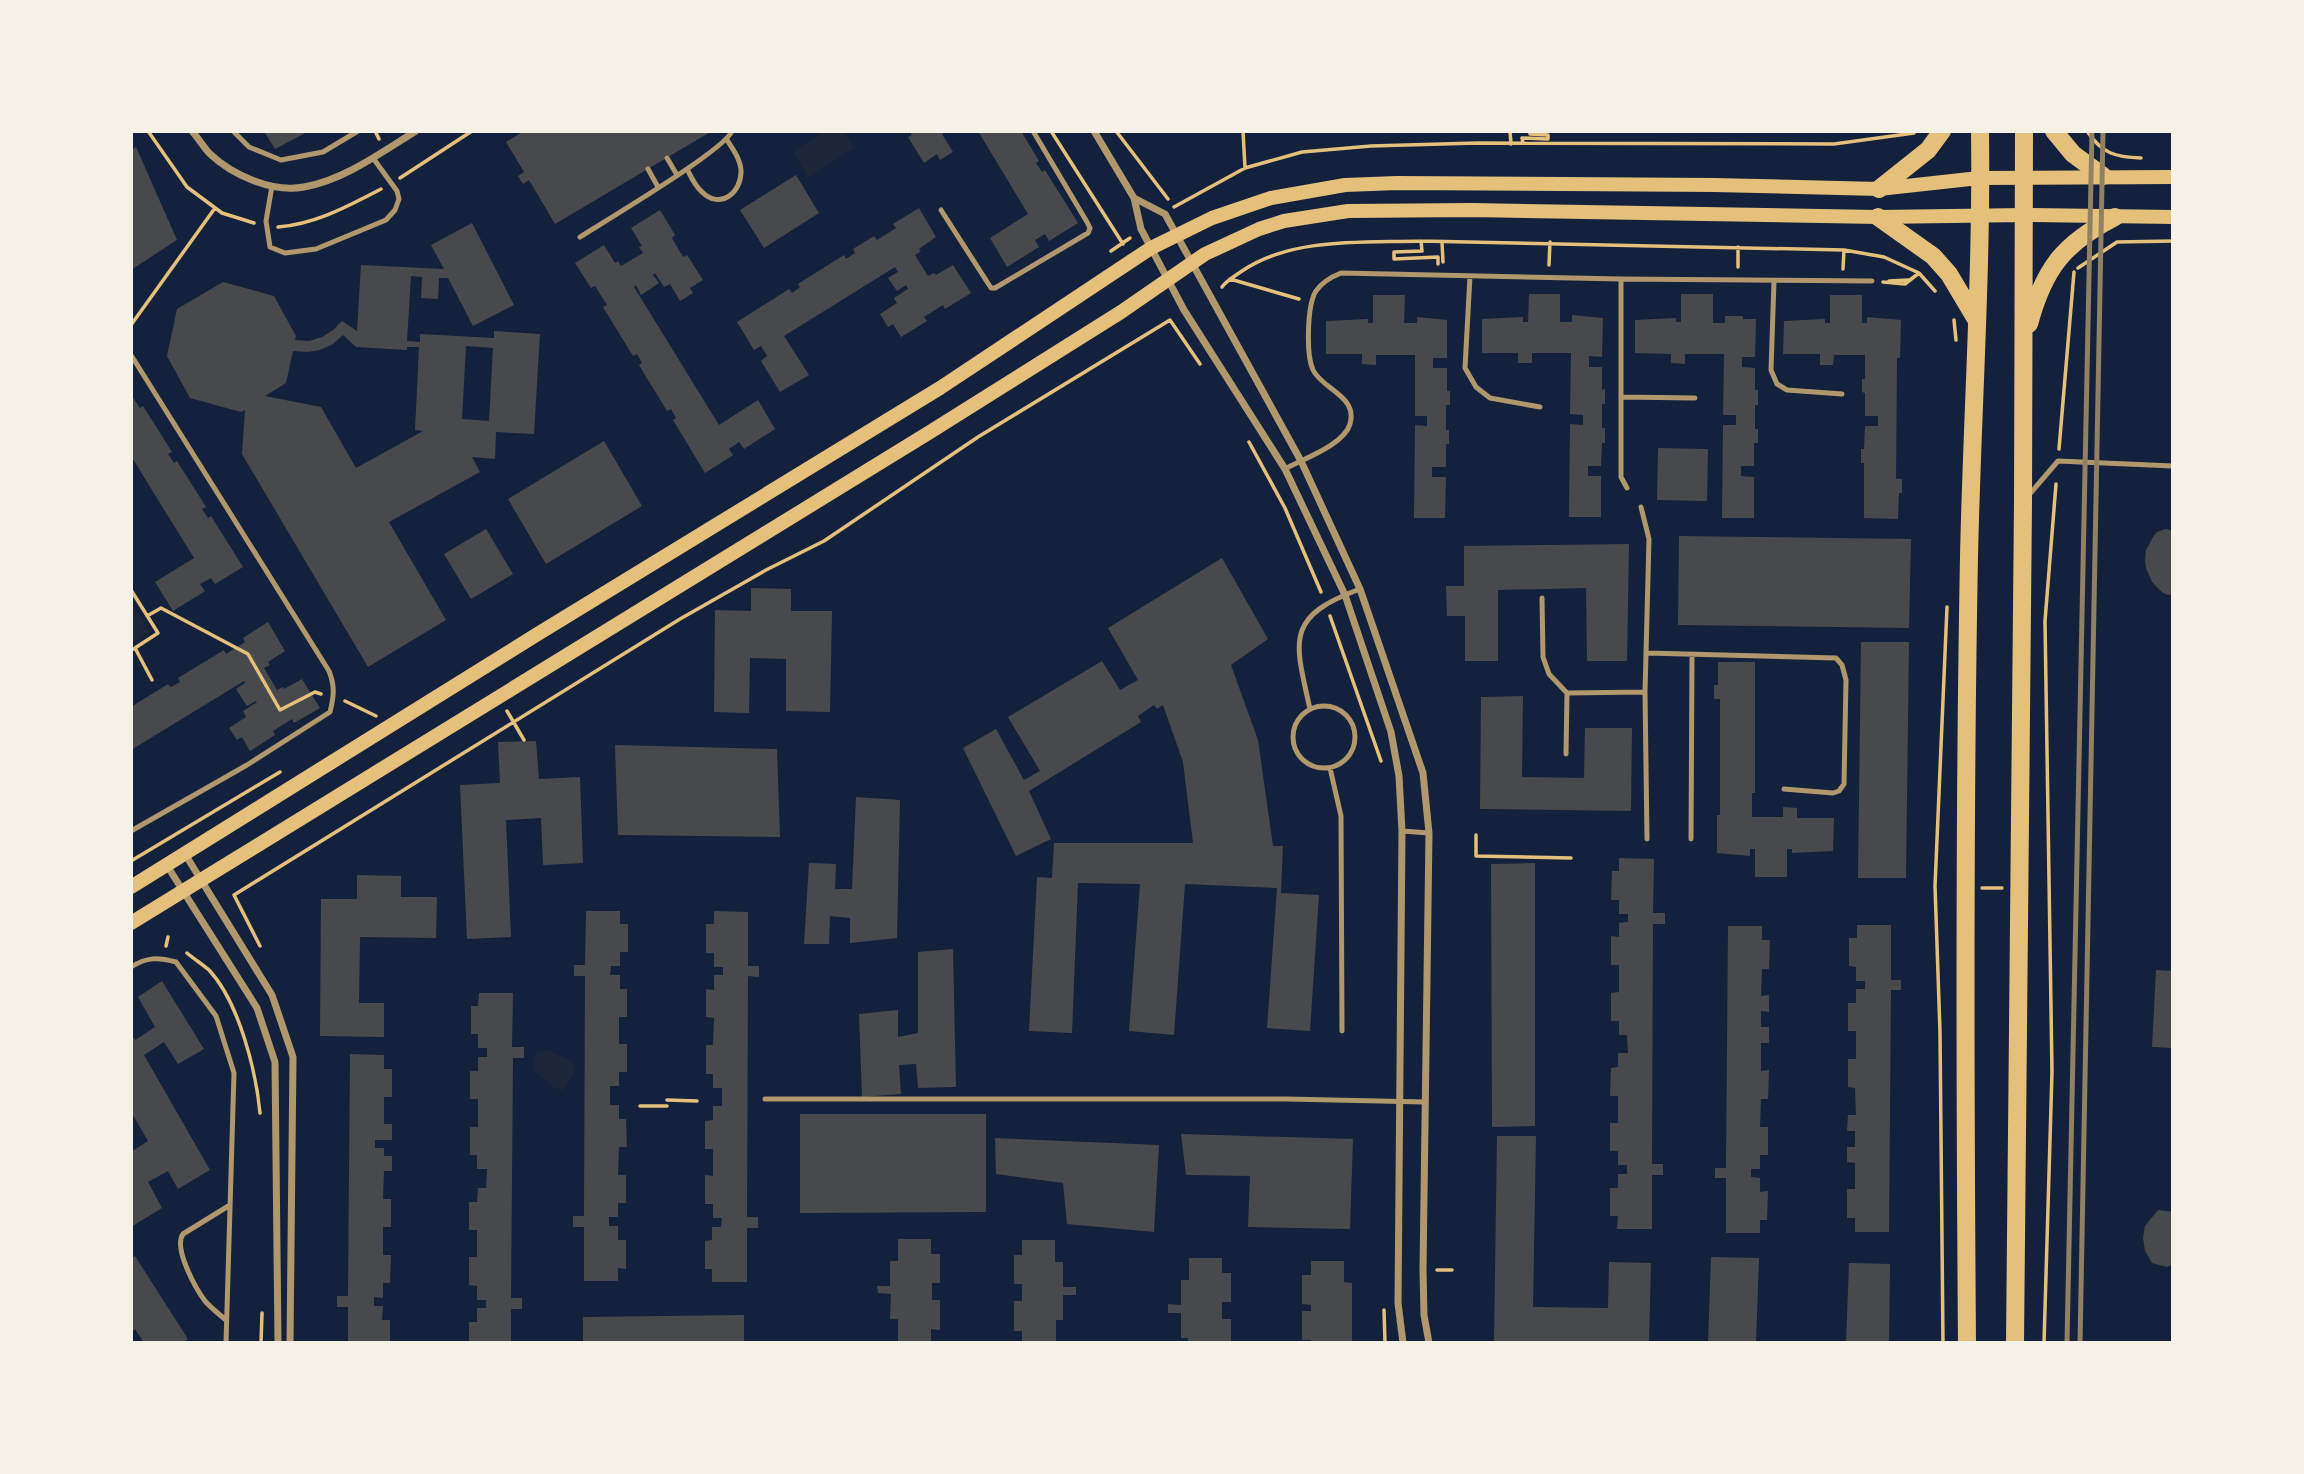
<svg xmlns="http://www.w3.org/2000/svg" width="2304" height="1474" font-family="'Libre Baskerville',serif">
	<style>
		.green { fill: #1d2539 }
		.building { fill: #48494c; fill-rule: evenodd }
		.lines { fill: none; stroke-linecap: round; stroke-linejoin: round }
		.path { stroke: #e5c07b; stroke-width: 3.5 }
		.service { stroke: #b1986c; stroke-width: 5 }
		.minor { stroke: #b1986c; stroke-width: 7 }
		.secondary { stroke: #e5c07b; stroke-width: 14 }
		.primary { stroke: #e5c07b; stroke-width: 18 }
		.rail { stroke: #918062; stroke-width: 5 }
	</style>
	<rect width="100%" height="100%" fill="#14213d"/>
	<path class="green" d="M825,131H844L855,148L808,177L793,152Z
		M131,602L150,632L131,643Z
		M548,1050L574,1062V1074L563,1090L556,1089L535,1071L534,1059L537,1052Z"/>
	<path class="building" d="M264,131H309L275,149Z
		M524,131H712L555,224L529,180L523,184L518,176L524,172L506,142Z
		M909,131H947L942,134L953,152L940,160L937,154L924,163L908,137L912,135Z
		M978,131H1021L1039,161L1036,163L1042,172L1045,170L1078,223L1049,241L1045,234L1035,240L1039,247L1007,267L990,238L1028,214Z
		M136,147L177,240L131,270V150Z
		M796,175L819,213L764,248L740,210Z
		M919,208L936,237L919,249L921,251L915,255L928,276L934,273L936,275L953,265L971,293L945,309L943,305L924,317L927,321L901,337L893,324L888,327L880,314L897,303L894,298L908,289L906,285L897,291L888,278L898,272L895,267L784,336L809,375L780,392L761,361L767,356L761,346L754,350L737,322L789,289L792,293L800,287L798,284L844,255L846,259L855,253L853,249L874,236L877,240L896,228L893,224Z
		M660,210L675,235L672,238L683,257L687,255L703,280L690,288L693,293L680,301L670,284L664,287L655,273L653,275L659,283L641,295L636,285L634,287L719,425L758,400L775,429L744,449L739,442L729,449L733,455L705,473L673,420L676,418L671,409L667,411L639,365L642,363L637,354L633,356L603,307L607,305L595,286L591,288L575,263L604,245L615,263L618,261L621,266L643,253L639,247L642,246L631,228Z
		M472,223L514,305L473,326L448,278H439L438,299L421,298L422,277L411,276L407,341L420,342V334L494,338V331L540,334L534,434L496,432L495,459L472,457L480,472L389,522L446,620L368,667L242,454L245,410L241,412L190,398L167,356L177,309L223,282L274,296L296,336L295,340L309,341L322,337L333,330L342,321L357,331L361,265L444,269L431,245ZM343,335L356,347L407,350V347H419L415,430L423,431L356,468L321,407L265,396L286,383L293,351L307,352L320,350L333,344ZM466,346L493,348L489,421L462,419Z
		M1529,294H1560V322H1572V315L1603,318L1602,357L1589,356V367H1602V390L1605,389V404H1602V428H1605V443H1602L1601,466H1588V476H1601V517H1569L1570,424L1583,425V415L1570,414L1571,353H1532V363H1518V353H1482V319L1523,317V322H1528Z
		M1681,294H1713V323H1725V316H1743V319H1756L1755,357H1742V367L1755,368V390H1758V405H1755V429H1758V443H1754V466H1741V476L1754,477V518H1722L1723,425H1736V415H1723L1724,354H1685V364L1671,363V354L1635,353V320L1676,318V322H1681Z
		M1373,295H1405L1404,323H1417V317L1447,320V358H1433V368H1447V391H1450V405H1446V430H1449V444H1446V467H1432V477H1446L1445,518H1414L1415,425L1427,426V416H1415V355H1376V365L1362,364V354H1326V321L1368,319V323H1373Z
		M1830,295H1862V323H1867V317L1901,320L1900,358H1897L1896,479H1902V493H1899L1898,519L1864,518V463H1861V449H1864L1865,426H1878V416H1865V393L1862,392V379H1865V355H1834L1833,365H1820V354H1783L1784,321L1825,319V323H1830Z
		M131,395L140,408L143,406L172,452L168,454L174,463L177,461L206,507L202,509L208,518L211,516L243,567L215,584L211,578L200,584L205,591L173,611L155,582L194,558L131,456Z
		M604,441L642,506L546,564L508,499Z
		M1658,448L1708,449L1707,501L1657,500Z
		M486,529L513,574L471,599L444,554Z
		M2166,529L2173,531V594L2168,595L2163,593L2152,582L2146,568L2145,560L2146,550L2153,537L2157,532Z
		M1679,536L1911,539L1909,628L1678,625Z
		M1629,544L1627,661H1587L1586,588L1498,590V661H1465V616H1447L1446,586H1464V546Z
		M1222,558L1268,639L1231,665L1258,740L1273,846H1283L1281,893L1319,895L1310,1031L1267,1028L1277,888L1185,884L1174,1035L1129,1031L1140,884L1078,883L1072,1033L1029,1031L1037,877L1052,878L1054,843H1193L1183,762L1163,705L1157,709L1154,705L1138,716L1141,722L1029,791L1051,839L1016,856L963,748L996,729L1024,780L1040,771L1008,717L1102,661L1120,690L1138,680L1108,628Z
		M751,588L791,589V611H832L830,712L786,711V659L750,658L749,713L714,712L715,610L751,611Z
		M268,622L285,651L268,662L270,665L264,668L277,690L283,687L284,689L302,679L320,708L294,723L292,719L273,731L275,735L250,751L242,737L237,740L229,728L246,717L243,711L257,702L256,701L247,706L236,689L245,683L244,681L131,750V707L168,684L171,687L180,682L178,678L224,650L226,654L245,642L243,638Z
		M1861,642H1909L1906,878H1858Z
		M1718,662H1755V793H1752V817H1783V807L1797,808V818H1834L1833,851L1792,853V849H1787V877H1755V849H1750V856L1717,853V815H1720V699H1714V685H1718Z
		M1523,696L1522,777L1584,778L1585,728H1632L1631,811L1480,809L1481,697Z
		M536,741L539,779L580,777L583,863L543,865L541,818L506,820L511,937L467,939L460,785L500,783L498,742Z
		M615,745L777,749L780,837L618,835Z
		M856,797L900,800L897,938L850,943V918L830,916L829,944H804L809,863L836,864L835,889H852Z
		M1619,858L1654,859L1653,913H1665V924H1653L1652,1164H1663V1175H1652V1229H1617L1618,1216H1610V1188H1618V1174H1627V1165H1618V1151H1610V1123H1618V1096H1610L1611,1068L1618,1067V1053H1628L1627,1035H1619V1021H1611V993L1619,992V965H1611V936L1619,937V923L1628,922V914H1619V900H1611L1612,871H1619Z
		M1535,863V1126L1492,1127L1491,864Z
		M357,875L401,876V897H437L436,938L360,937L359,1003H384V1037L320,1036L321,899H357Z
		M586,911H620V924H628V952H620V966H611L610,975H620V989H627V1017H619V1044H627V1072H619V1086H610V1105H619V1119H626L627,1147H619L618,1175H626V1203H618V1217H609V1226H618V1240H626V1269L618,1268V1281H584V1227H573V1216H584L585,976H574V965H585Z
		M714,911L748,912V966H759V977L748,976L747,1217H758V1228H747V1282H712V1269H705V1241L712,1240V1227H721L722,1218H713V1204H705V1175L713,1176V1149H705V1121L713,1120V1106H722V1088H713V1074H706V1045H713L714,1018L706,1017V989L714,990V975H723V967H714V953H706V924H714Z
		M1857,925H1891V980H1901V990H1891L1889,1232H1855V1218H1847V1189H1855V1163L1847,1162V1147H1855V1131H1847L1848,1115H1856L1855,1088L1848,1087V1059H1856V1031H1848V1003H1856V989H1865V981H1856V967L1849,966V938H1857Z
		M1728,926H1762V940H1770L1769,969H1762L1761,996L1769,995V1012L1761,1011V1027H1769V1043H1761V1071L1769,1070L1768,1099H1761L1760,1127H1768V1155H1760V1169H1751V1177L1760,1178V1192L1768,1191L1767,1220H1760V1233H1726V1178H1715V1168H1726Z
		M953,949L956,1087L918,1088L916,1064L899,1065L901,1094L862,1097L859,1014L898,1010V1037L918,1033V952Z
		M2156,970L2173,971V1048L2152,1047Z
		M162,981L204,1049L178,1064L164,1042L144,1055L210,1170L178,1189L168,1171L148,1182L162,1208L131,1227V1152L148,1141L131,1112V1034L135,1040L155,1027L138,997Z
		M479,993H513L512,1047H524V1058H513L511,1298H522V1309H511V1343H469V1322H477V1308H486V1300H477V1286L469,1285V1257H477V1230H469V1202H477L478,1188H486L487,1169H477V1155H470V1127H478V1099H470V1071H478V1057H487V1048H478V1034H471V1006H478Z
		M350,1054L384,1055V1069H392V1097H384V1124H392V1140H375V1148H384V1156H392V1171H384L383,1199H391V1227H383V1255H391L390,1283H383V1298L374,1297V1306H383L382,1320H390V1343H348V1307H337V1296H348Z
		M800,1114H986V1212L800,1213Z
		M1181,1134L1353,1139L1350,1229L1248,1227L1250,1176L1186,1175Z
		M1497,1136H1536L1533,1307L1608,1308L1609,1262L1651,1263L1649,1343H1494Z
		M995,1138L1159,1145L1154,1232L1067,1224L1063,1183L996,1174Z
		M2158,1210L2173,1212V1264L2167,1267L2152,1263L2145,1251L2143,1238L2145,1226Z
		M898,1239H931V1254H940V1283H932V1300H940V1330L931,1329V1343H898V1319H890L891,1294L878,1293L877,1286H890V1261H898Z
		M1022,1240H1055V1262H1063V1287H1076V1295H1063V1320H1056V1343H1022V1331H1014V1301H1022V1284H1014V1255H1022Z
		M135,1256L188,1339L182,1343H144L135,1329L131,1332V1259Z
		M1711,1257L1759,1258L1756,1343H1708Z
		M1189,1258H1222V1273H1231V1302H1222V1319H1231V1343H1188V1338H1181V1313H1168V1304L1181,1305V1280H1189Z
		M1311,1261H1344V1282L1352,1283V1343H1311V1340H1302V1311H1311V1305L1302,1304V1275H1311Z
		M1849,1263L1890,1264L1889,1343H1846Z
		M744,1315V1343H583V1317Z"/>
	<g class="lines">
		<path class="path" d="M148,131L187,187L222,213L254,223
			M375,131L379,139
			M1051,131L1123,244
			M1116,131L1168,199
			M1243,131L1245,168
			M1510,131L1511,144
			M2087,131C2102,154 2116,157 2141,158
			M1523,143L1522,138L1548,139V135L1530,134V131
			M400,178L472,131
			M1174,207L1245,168L1302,152L1371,146L1477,143L1834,144L1914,133
			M278,227C316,224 348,206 381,189
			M1421,241L1422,251L1394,252V259L1438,257V264
			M1442,242L1443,262
			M1111,251L1130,238
			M1549,265L1550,242
			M1738,267V247
			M2078,268L2117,242L2173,241
			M1843,269L1844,250
			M1230,279L1299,299
			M1889,281L1909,280
			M1883,282L1905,284L1919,273
			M1222,287C1226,281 1235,276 1242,271C1292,237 1363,243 1421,241L1844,250L1884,257L1919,273L1935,291
			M1954,320L1956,340
			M131,325L215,208
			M1249,442L1285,508L1321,592
			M2059,449L2074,272
			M131,590L158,633L135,648
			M147,616L161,608L248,654L280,710L315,692L321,694
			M1330,616L1381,761
			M131,650L135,648L152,680
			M345,701L376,716
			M507,711L524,740
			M1476,835V856L1571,858
			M131,861L280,772
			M1982,888H2002
			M166,946L168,937
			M260,946L234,895L680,619L766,570L824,541L978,437L1170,320L1200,364
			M187,953C194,959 202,964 209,970C239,1002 256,1071 260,1113
			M667,1100L697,1101
			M640,1106H667
			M1437,1270H1452
			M1384,1310L1385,1343
			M261,1343L262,1313
			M1943,1343L1940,1032L1935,886L1947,607
			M2044,1343L2052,1072L2045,621L2056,484"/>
		<path class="service" d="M233,131L249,147L281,160L323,152L358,131
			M667,158L677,175
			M648,169L658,187
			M687,169C691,177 695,186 702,192C720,210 742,193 741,170C740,159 733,149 727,140
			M272,186L266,221L270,247L285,253L316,249L386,220L395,210L399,199L397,191L373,158
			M941,210L991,288H995L1088,233L1090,228L1087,222L1033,131
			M580,237C605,221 725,150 732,131
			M1470,276L1465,368L1476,387L1490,398L1540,407
			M1621,279V477L1627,488
			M1774,281L1771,370L1777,384L1787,390L1842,394
			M131,355L329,671C335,686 334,696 330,712L247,765L131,831
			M1621,397L1695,398
			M1285,469C1303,459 1344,445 1350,424C1358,396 1323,390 1313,370C1306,355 1307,305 1316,291C1322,282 1331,277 1341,273L1621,279L1872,281
			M2028,496L2058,461L2173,466
			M1641,507L1649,539L1645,692L1647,839
			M1542,598L1543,657L1549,674L1567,693L1566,754
			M1647,653L1836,658L1842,665L1846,680L1844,784L1839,791L1833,793L1784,789
			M1567,693L1645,692
			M1293 737a31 31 0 1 1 62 0a31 31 0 1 1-62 0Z
			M1310,709C1295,641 1284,617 1360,589
			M1330,768L1341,816L1342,1031
			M1402,831L1429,833
			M1691,839L1692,655
			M131,967C147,957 158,957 176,962L216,1016L234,1073L226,1343
			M765,1099H1287L1425,1102
			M226,1320C219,1314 211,1308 205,1301C196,1289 173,1248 183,1234L230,1205"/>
		<path class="minor" d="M192,131C198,138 203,146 209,153C232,175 272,193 304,187C344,180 382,152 416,131
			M1094,131L1134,198L1141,229L1184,310L1285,469L1345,595L1391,732L1399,776L1402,831L1398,1303L1403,1343
			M1134,198L1165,214L1301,461L1360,589L1423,773L1429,833L1423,1270L1424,1315L1429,1343
			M185,854L272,995L293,1057L290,1343
			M166,864L257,1008L275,1062L278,1343"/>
		<path class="secondary" d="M131,887L536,635L940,388L1151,248L1212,218L1271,198L1345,185L1397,183L1714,185L1879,189L1979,178L2173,177
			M131,923L930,432L1121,312L1205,254L1259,229L1284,221L1348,211L1472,210L1878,217L2024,215L2173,217"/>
		<path class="primary" d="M2054,131L2073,154L2103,176
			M1879,189L1928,150L1942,131
			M1878,217L1933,256L1949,274L1977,321
			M2029,324C2044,268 2064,243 2115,217
			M1967,1343C1965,1081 1964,819 1969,557C1972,415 1982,273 1980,131
			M2015,1343L2023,503L2024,131"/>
		<path class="rail" d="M2067,1343L2092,131
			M2080,1343L2103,131"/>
	</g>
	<rect width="2304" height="1474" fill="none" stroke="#f6f1e7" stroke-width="266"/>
</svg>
